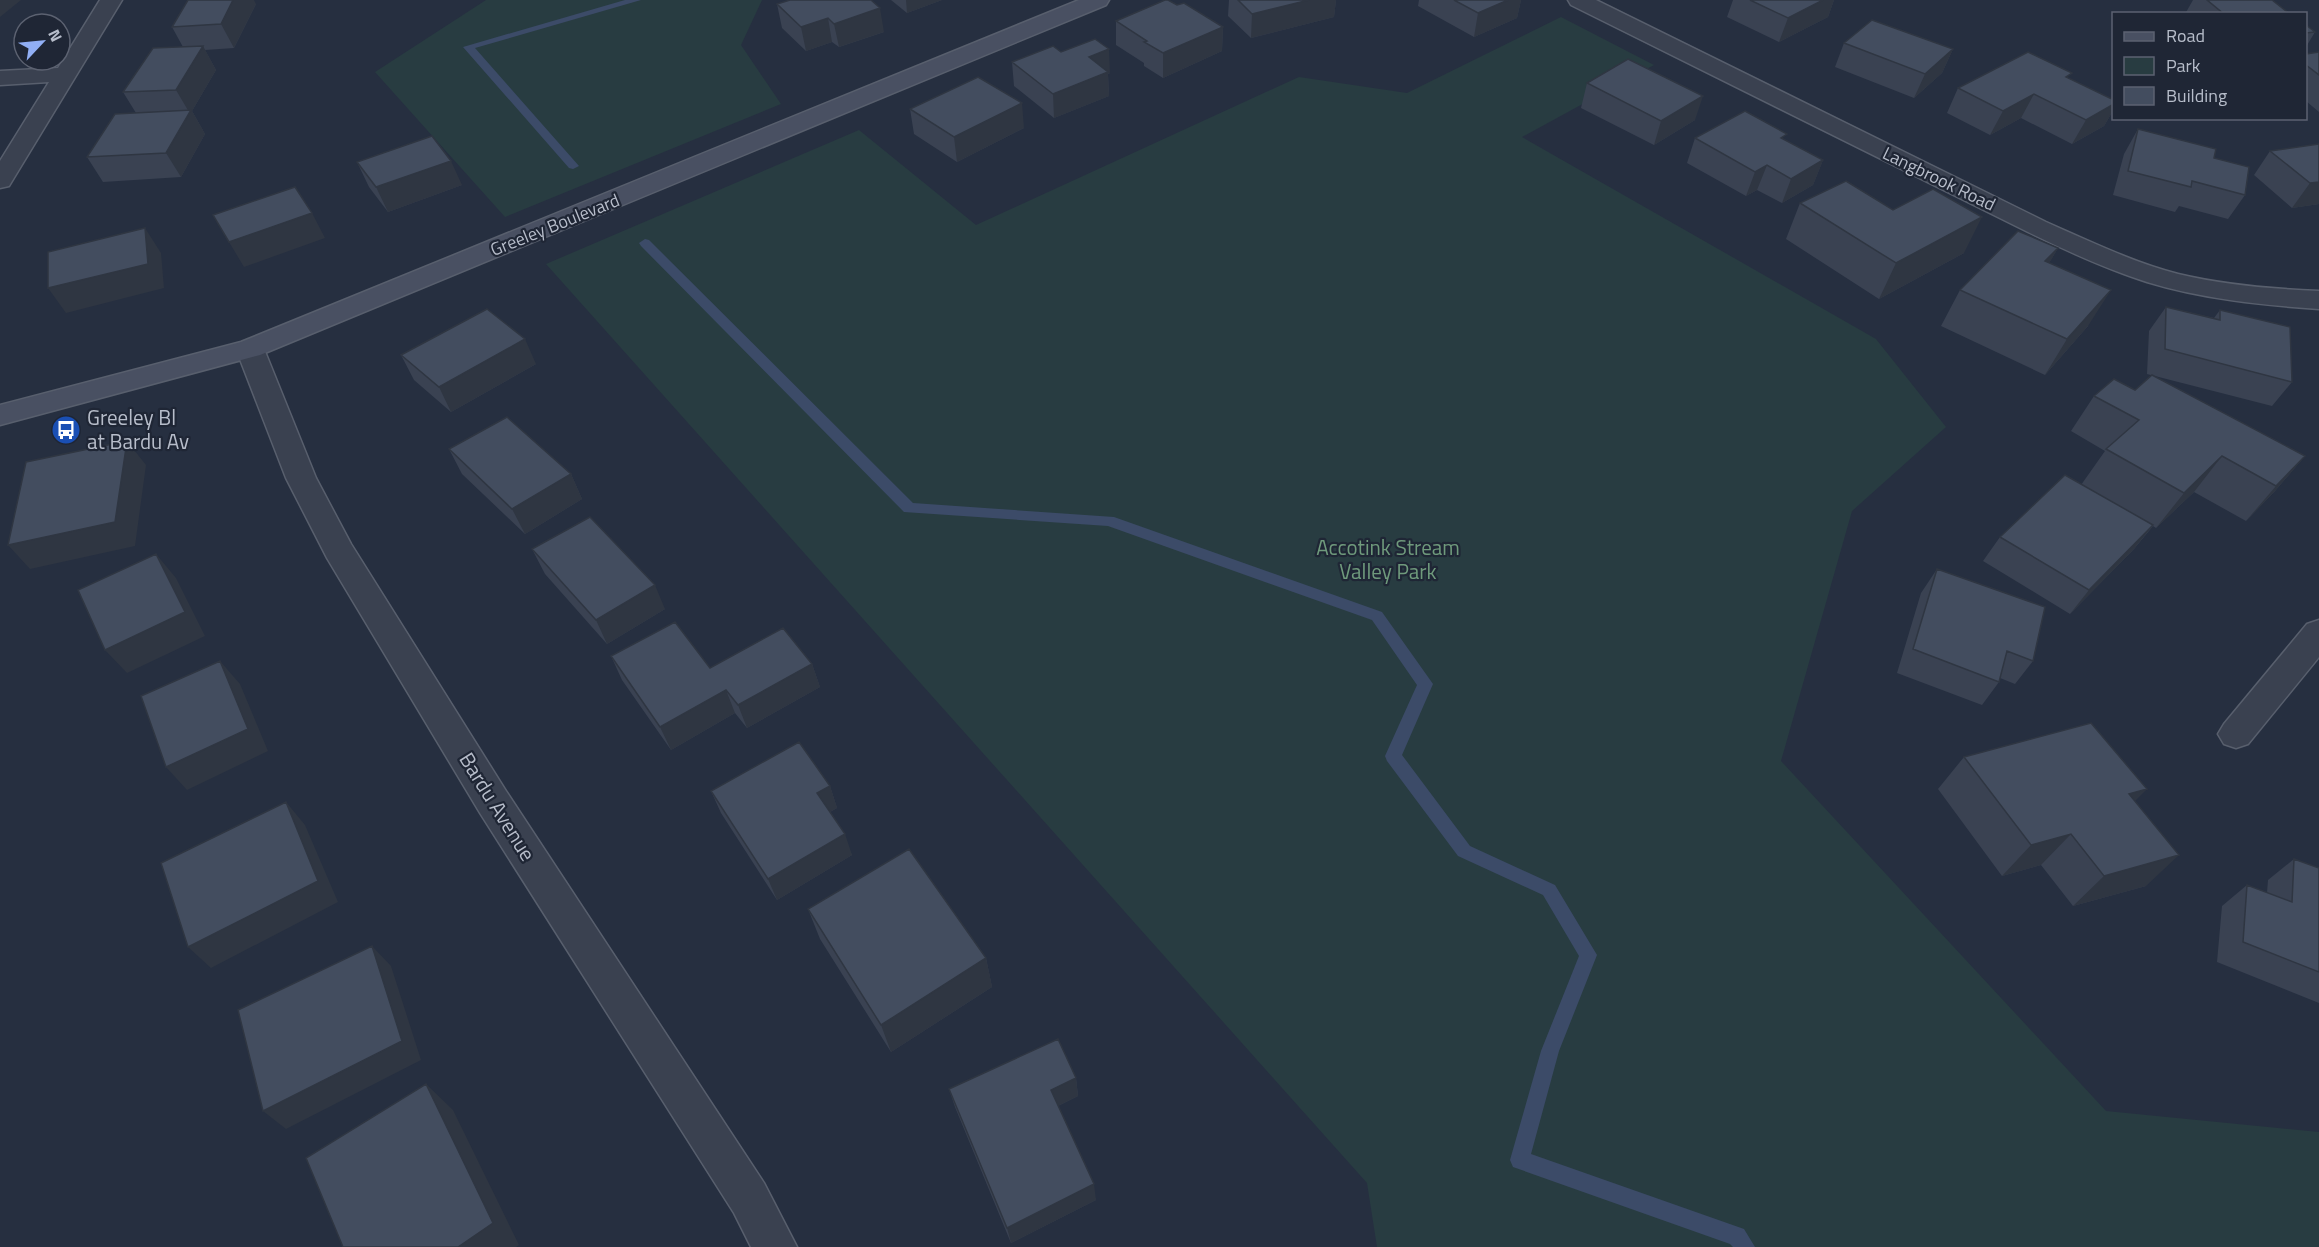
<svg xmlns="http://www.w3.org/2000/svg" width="2319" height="1247" font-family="'Titillium Web',sans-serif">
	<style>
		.green { fill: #283c41 }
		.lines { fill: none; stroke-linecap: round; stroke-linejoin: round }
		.stream { fill: #3c4b68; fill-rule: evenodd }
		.street-casing { stroke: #585f6d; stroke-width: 3 }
		.secondary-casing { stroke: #585f6d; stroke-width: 3 }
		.street { fill: #3a4150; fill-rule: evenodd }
		.secondary { fill: #495062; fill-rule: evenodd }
		.wall { fill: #3a4252 }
		.shaded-wall { fill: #2f3642 }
		.building { fill: #434d5f; stroke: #2f3642; stroke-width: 1.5 }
		.labels { text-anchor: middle; stroke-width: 4.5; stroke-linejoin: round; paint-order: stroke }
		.far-street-label { font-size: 18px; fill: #b7bdca; stroke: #1f2635 }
		.poi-label { font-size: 21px; fill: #b7bdca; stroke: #1f2635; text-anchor: start }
		.park-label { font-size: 21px; fill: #6f9a7c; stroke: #1f2635 }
		.street-label { font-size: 21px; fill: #b7bdca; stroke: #1f2635 }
	</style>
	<rect width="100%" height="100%" fill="#262f40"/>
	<path class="green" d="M486,0H762L741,45L781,104L505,217L375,72Z
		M1561,17L1654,65L1522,137L1876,339L1946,427L1852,511L1781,761L2106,1111L2319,1132V1247H1377L1367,1183L546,264L859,130L976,225L1299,77L1407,93Z"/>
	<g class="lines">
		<path class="stream" d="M625,0H641L475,48L579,166L573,169L569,168L463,47Z
			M645,239L649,240L913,503L1114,517L1382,612L1433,684L1402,755L1470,846L1555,885L1597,955L1559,1051L1531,1154L1744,1229L1755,1247H1733L1730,1244L1513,1167L1510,1160L1541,1051L1579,956L1543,895L1458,856L1387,761L1385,756L1417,685L1372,620L1108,526L904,512L641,246L639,243Z"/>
		<g class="street-casing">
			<path id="street" d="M100,0H122L12,181L9,186L0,188V161L49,82L0,85V71L58,68Z
				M1568,0H1596L2046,222C2089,241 2132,262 2178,274C2224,285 2272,289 2319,291V309C2261,305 2203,299 2147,282C2106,269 2067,251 2028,232L1571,5Z
				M250,340L260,343L264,349L316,478L351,544L506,791L764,1183L797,1247H751L734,1213L480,813L327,558L286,478L236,349L240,343Z
				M2319,620V657L2248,744L2236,748L2224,744L2218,734L2224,724L2307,624Z"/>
		</g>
		<g class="secondary-casing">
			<path id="secondary" d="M1079,0H1109L1106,5L260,355L0,425V405L241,342Z"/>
		</g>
		<use href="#street" class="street"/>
		<use href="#secondary" class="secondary"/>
	</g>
	<path class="wall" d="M891,0H942L907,13Z
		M1229,0H1336L1334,17L1251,38L1228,16Z
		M1419,0H1521L1517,18L1474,37L1418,6Z
		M1733,0H1834L1828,17L1779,42L1727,17Z
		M2193,0H2272L2290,14H2185Z
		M256,4L234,48L205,50L216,70L192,111L205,134L181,177L103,182L87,157L136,113L123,92L183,47L172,27Z
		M777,4L884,32L839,47L832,42L806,51L782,28Z
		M1177,5L1223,27L1222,51L1163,78L1144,66V63L1116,45V21Z
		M2306,25L2315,32L2306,47Z
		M1844,43L1953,49L1942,73L1914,98L1835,67Z
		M1061,52L1110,73L1108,74L1109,96L1054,118L1014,86L1012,62Z
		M2319,52V112L2306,101V54Z
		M2069,79L2114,100V109L2104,126L2072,144L2021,118L1990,135L1947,113L1958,88Z
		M1587,83L1695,120L1654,145L1581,108Z
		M910,109L1024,128L957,162L914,134Z
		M2138,129L2214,158L2245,195L2228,219L2179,206L2175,212L2113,195L2124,154Z
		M1695,138L1785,140L1823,160L1813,185L1782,203L1757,190L1746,196L1687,163Z
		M2319,144V204L2292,208L2254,175L2270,151Z
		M357,162L462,185L388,212L369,187Z
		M1800,203L1893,210L1964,253L1879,299L1786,239Z
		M2058,248L2049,263L2088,326L2045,375L1941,326L1960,290Z
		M2166,307L2214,318L2220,310L2292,382L2272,406L2147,374L2149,331Z
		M401,355L536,364L451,412L414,380Z
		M2135,390L2305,456L2275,491L2246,521L2194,492L2156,528L2153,526L2134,549L2070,614L1983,561L2000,537L2081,485L2105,451L2071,431L2094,396Z
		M449,449L571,474L582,499L525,534L462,474Z
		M532,549L665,609L607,644L545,574Z
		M1937,569L2033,661L2015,684L2000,678L1999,682L1982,705L1897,673L1921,593Z
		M611,656L710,668L812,664L820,687L747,728L735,713L671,750L622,680Z
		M1964,757L2135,801L2146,886L2073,906L2041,865L2002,876L1938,789Z
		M830,786L837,808L830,812L852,855L777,900L721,813L711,791Z
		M2294,859L2319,868V1003L2217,962L2222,906L2247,885L2267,893L2268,880Z
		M808,909L986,958L992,987L891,1052L820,939Z
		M1076,1078L1078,1096L1058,1106L1096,1200L1011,1243L955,1107L949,1089Z"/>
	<path class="shaded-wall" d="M0,0H21L0,17Z
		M233,0H254L256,4L234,48L221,24Z
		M906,0H942L907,13Z
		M1309,0H1336L1334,17L1251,38L1252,14Z
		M1508,0H1521L1517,18L1474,37L1478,13Z
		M1823,0H1834L1828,17L1779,42L1788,18Z
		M880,8L884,32L839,47L834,24Z
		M828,18L832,42L806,51L801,27Z
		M1223,27L1222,51L1163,78V53Z
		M203,46L216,70L192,111L205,134L181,177L166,153L189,112L176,90Z
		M1109,49L1110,73L1108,74L1109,96L1054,118L1053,94L1089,57Z
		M1953,49L1942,73L1914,98L1925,74Z
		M2034,94L2021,118L1990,135L2003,111Z
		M1703,96L1695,120L1654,145L1661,121Z
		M1022,103L1024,128L957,162L954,137Z
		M2114,104V109L2104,126L2072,144L2086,120Z
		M1823,160L1813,185L1782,203L1791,179Z
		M451,161L462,185L388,212L376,187Z
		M1767,165L1757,190L1746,196L1755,172Z
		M2319,182V204L2292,208L2310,183Z
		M312,213L325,238L244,267L229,242Z
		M1982,217L1964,253L1879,299L1896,263Z
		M145,228L161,253L164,288L66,313L48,288Z
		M2058,248L2037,284L2045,261Z
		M2111,290L2088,326L2045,375L2067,339Z
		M525,339L536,364L451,412L439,387Z
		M127,441L146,465L135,546L30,569L8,545Z
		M2222,456L2194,492L2156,528L2184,493Z
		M2305,456L2275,491L2246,521L2276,486Z
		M571,474L582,499L525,534L512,509Z
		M2153,525L2134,549L2070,614L2089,590Z
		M156,554L176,578L205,636L127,673L105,650Z
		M655,585L665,609L607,644L596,620Z
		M220,661L240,684L268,751L187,790L166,767Z
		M812,664L820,687L747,728L738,705Z
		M726,690L735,713L671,750L660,727Z
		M830,786L837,808L824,815L817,793Z
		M2147,789L2115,821L2129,794Z
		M286,802L305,825L338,902L211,968L188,947Z
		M845,834L852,855L777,900L768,879Z
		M2071,834L2041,865L2002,876L2031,845Z
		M2179,855L2146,886L2073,906L2104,876Z
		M372,946L391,966L421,1060L286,1129L263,1111Z
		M986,958L992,987L891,1052L881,1025Z
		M1076,1078L1078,1096L1054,1108L1051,1090Z
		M426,1084L453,1110L519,1245L516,1247H458Z
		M1094,1184L1096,1200L1011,1243L1007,1228Z"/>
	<path class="building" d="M188,0H233L221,24L172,27Z
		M790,0H871L880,8L834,24L828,18L801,27L777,4Z
		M1165,0H1168L1177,5L1184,3L1223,27L1163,53L1144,42L1147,41L1116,21Z
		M1238,0H1309L1252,14Z
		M1454,0H1508L1478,13Z
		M1750,0H1823L1788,18Z
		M2207,0H2272L2290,14H2224Z
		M1872,20L1953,49L1925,74L1844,43Z
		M2306,25L2315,32L2306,33Z
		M1095,39L1109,49L1089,57L1108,72L1053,94L1012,62L1053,46L1061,52Z
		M203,46L176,90L123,92L153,48Z
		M2028,52L2072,73L2066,77L2114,100V104L2086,120L2034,94L2003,111L1958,88Z
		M2319,52V75L2306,65V54Z
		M1628,59L1703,96L1661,121L1587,83Z
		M978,77L1022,103L954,137L910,109Z
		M191,110L166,153L87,157L115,114Z
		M1745,111L1787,134L1781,138L1823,160L1791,179L1767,165L1755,172L1695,138Z
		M2138,129L2216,149L2214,158L2249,167L2245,195L2192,181L2191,187L2128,171Z
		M432,136L451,161L376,187L357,162Z
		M2319,144V182L2310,183L2270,151Z
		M1846,181L1893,210L1933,189L1982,217L1896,263L1800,203Z
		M295,187L312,213L229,242L213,215Z
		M145,228L148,264L48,288V252Z
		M2018,231L2058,248L2045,261L2111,290L2067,339L1960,290Z
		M2166,307L2220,320V310L2290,327L2292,382L2165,349Z
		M487,309L525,339L439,387L401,355Z
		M2152,375L2305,456L2276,486L2222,456L2184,493L2106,449L2139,420L2094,396L2114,379L2135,390Z
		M507,417L571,474L512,509L449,449Z
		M127,441L115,522L8,545L26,462Z
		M2065,475L2153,525L2089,590L2000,537Z
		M590,517L655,585L596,620L532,549Z
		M156,554L185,612L105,650L78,590Z
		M1937,569L2045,607L2033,661L2007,651L1999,682L1913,649Z
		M675,622L710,668L783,628L812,664L738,705L726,690L660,727L611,656Z
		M220,661L248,729L166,767L141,696Z
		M2091,723L2147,789L2129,794L2179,855L2104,876L2071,834L2031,845L1964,757Z
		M799,742L830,786L817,793L845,834L768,879L711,791Z
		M286,802L318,881L188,947L161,863Z
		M909,849L986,958L881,1025L808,909Z
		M2294,859L2319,868V972L2243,942L2247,885L2292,902Z
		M372,946L402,1041L263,1111L238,1010Z
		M1058,1039L1076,1078L1051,1090L1094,1184L1007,1228L949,1089Z
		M426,1084L493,1223L458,1247H343L306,1158Z"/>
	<defs>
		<g id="bus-disc" transform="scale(1.5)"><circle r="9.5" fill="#1a4fb4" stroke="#1f2635"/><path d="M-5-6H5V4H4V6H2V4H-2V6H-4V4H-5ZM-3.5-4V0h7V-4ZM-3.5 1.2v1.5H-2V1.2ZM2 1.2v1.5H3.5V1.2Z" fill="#fff"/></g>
	</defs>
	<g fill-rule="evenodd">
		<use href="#bus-disc" x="66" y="430"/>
	</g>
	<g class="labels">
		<g class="far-street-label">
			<text transform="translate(1939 179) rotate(26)" y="6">Langbrook Road</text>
			<text transform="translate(555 225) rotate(-22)" y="6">Greeley Boulevard</text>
		</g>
		<g class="poi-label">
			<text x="87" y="425">Greeley Bl<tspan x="87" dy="24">at Bardu Av</tspan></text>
		</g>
		<g class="park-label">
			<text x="1388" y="555">Accotink Stream<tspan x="1388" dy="24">Valley Park</tspan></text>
		</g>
		<g class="street-label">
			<text transform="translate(497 807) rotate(58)" y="7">Bardu Avenue</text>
		</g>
	</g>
	<rect x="2112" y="12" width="195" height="108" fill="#1f2635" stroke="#5c6271" stroke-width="1.5"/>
	<rect x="2124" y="32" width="30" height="9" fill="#495062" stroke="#5c6271" stroke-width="1.5"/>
	<text x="2166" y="42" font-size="18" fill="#b7bdca">Road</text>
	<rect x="2124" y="57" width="30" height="18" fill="#283c41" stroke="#5c6271" stroke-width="1.5"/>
	<text x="2166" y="72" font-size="18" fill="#b7bdca">Park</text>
	<rect x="2124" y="87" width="30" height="18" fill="#434d5f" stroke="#5c6271" stroke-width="1.5"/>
	<text x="2166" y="102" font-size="18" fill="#b7bdca">Building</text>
	<g transform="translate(42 42) rotate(64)"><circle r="28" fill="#1f2635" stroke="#5c6271" stroke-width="1.5"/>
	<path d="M0-4.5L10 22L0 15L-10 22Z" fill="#91aff5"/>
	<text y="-9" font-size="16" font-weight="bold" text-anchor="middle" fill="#b7bdca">N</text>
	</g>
</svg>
